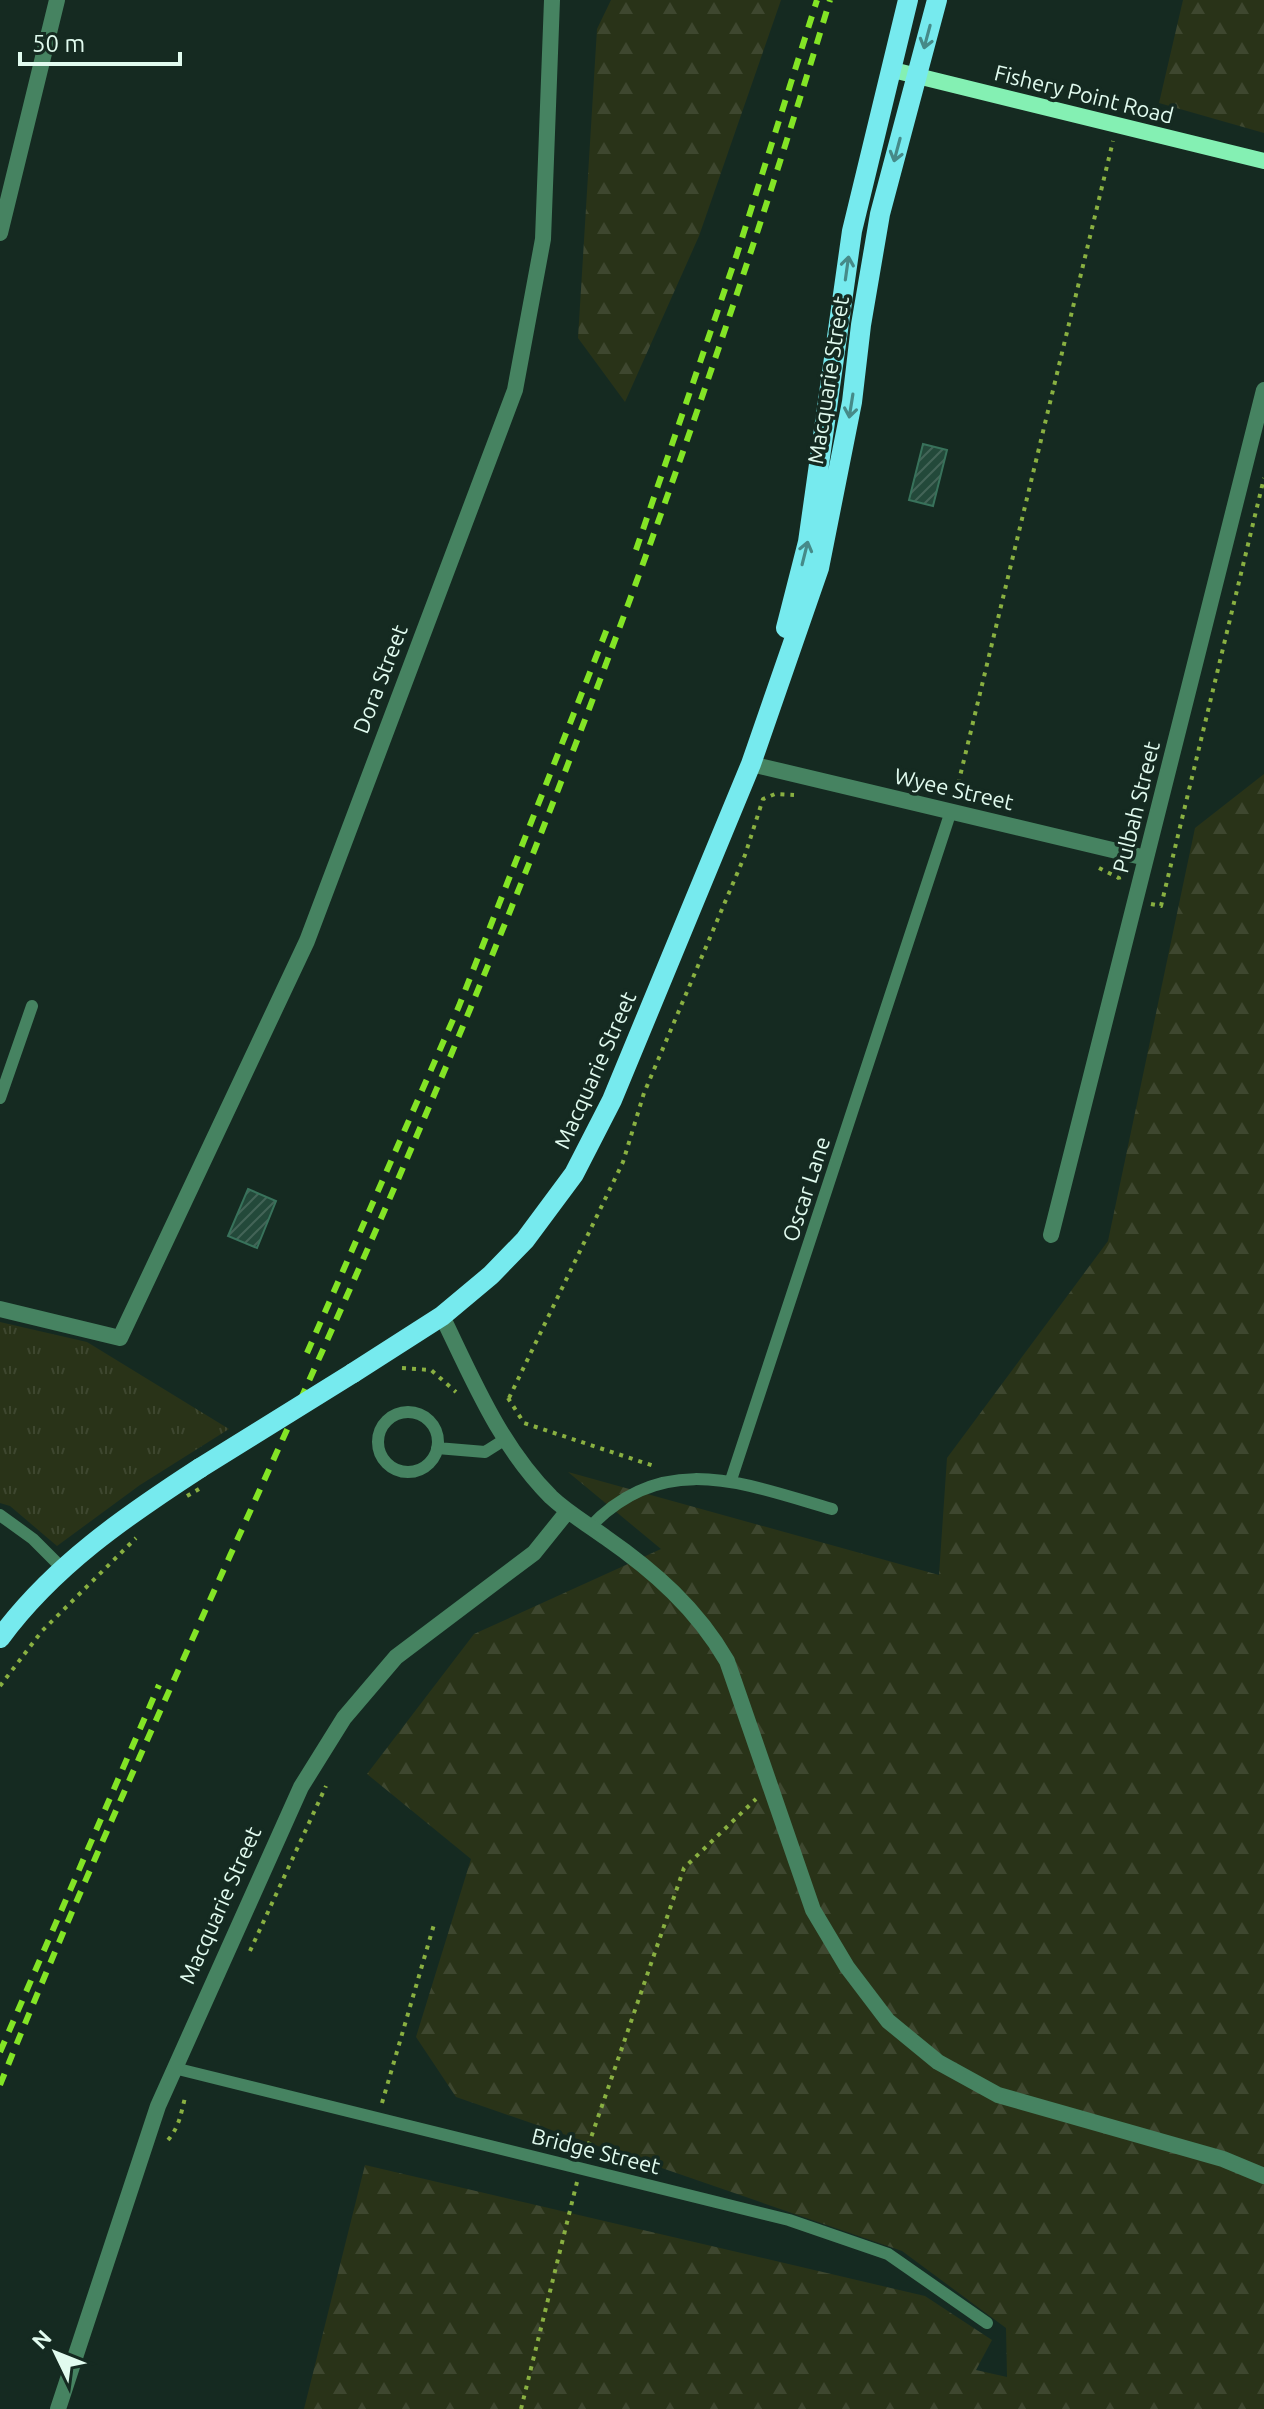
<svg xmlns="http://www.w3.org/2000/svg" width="1264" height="2409" font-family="Ubuntu,sans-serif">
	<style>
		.forest { fill: url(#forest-firs) }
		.park { fill: url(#park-tufts) }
		.building { fill: url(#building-hatch); stroke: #38725b; stroke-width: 2 }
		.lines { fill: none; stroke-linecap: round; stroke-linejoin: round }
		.path { stroke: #89b041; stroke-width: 4; stroke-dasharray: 4 6; stroke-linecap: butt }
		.service { stroke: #468361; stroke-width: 12 }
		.minor { stroke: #468361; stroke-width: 16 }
		.secondary { stroke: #84f0b3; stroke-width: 16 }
		.primary { stroke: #76eaee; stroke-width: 20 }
		.rail { stroke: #83e425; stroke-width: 6; stroke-dasharray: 12 10; stroke-linecap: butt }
		.path-bridge { stroke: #89b041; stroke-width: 4; stroke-dasharray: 4 6; stroke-linecap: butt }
		.primary-bridge { stroke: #76eaee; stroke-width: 20 }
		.oneway { stroke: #468a88 }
		.labels { text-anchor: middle; stroke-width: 7; stroke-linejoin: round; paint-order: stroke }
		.street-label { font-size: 22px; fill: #e1fbef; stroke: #152a21 }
	</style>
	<defs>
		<pattern id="forest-firs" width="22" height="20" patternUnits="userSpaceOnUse" patternTransform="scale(2)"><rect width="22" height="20" fill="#293318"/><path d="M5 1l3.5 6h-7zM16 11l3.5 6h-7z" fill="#3e472f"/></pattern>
		<pattern id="park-tufts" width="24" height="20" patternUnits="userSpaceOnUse" patternTransform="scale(2)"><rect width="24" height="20" fill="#293318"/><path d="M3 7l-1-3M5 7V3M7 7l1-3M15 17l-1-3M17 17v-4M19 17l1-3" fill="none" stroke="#3e472f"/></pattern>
		<pattern id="building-hatch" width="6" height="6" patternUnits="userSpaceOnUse" patternTransform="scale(2)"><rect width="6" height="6" fill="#23493a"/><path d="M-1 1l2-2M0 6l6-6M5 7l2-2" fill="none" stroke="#436457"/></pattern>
	</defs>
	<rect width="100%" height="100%" fill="#152a21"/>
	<path class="forest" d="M611,0H781L699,236L625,402L578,338L597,29Z
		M1183,0H1264V133L1159,103Z
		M1264,774V2409H304L365,2165L925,2296L992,2340L976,2370L1007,2377L1006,2328L902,2251L456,2097L416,2037L471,1859L367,1774L474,1634L661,1549L568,1472L939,1575L947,1458L1108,1241L1195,828Z"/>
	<path class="park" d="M0,1322L87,1342L229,1429L140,1485L57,1546L10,1506L0,1503Z"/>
	<path class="building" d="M923,444L947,450L933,506L909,500Z
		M248,1189L276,1201L257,1248L228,1236Z"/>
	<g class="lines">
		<path class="path" d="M956,793L1113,141
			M1099,868L1119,878L1120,883
			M1151,904L1161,906L1264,478
			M402,1368L431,1370L456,1392
			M508,1398L524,1423L657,1467
			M509,1398L623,1162L644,1093L745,855L763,799L775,794L794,795
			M0,1686L42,1631L136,1538
			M250,1951L326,1786
			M382,2103L435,1921
			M168,2140C180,2126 181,2112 186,2094
			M585,2155L684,1868L756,1799
			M521,2409L577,2182"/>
		<path class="service" d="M0,1098L32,1006
			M378 1442a30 30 0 1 1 60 0a30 30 0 1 1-60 0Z
			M437,1448L485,1452L504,1440
			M731,1480L951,811
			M0,1515L33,1539L62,1568
			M590,1527C663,1449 745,1484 832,1509
			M174,2068L789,2220L888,2254L987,2323"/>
		<path class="minor" d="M0,233L57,0
			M751,764L1146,858
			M1051,1235L1264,390
			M0,1309L120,1338L307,941L515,390L543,239L552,0
			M442,1316C473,1380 500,1446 551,1497C568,1513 586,1523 605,1537C654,1571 697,1609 727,1661L813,1910L847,1967L888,2021L938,2062L998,2095L1223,2159L1264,2176
			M58,2409L158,2106L301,1787L344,1718L396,1657L534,1553L567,1512"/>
		<path class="secondary" d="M893,70L1264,161"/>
		<path class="primary" d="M786,628L808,542L852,231L908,0
			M353,1373L442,1316L491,1275L525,1240L574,1174L612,1100L751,764L819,568L852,402L861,325L880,214L937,0
			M0,1638C53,1566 126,1516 200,1468"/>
		<path class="rail" d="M636,550L737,254L817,0
			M307,1353L459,1006L607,629
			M0,2052L159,1685
			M0,2085C132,1757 288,1439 426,1114C581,750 716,379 830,0"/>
		<path class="path-bridge" d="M187,1496L199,1489"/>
		<path class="primary-bridge" d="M200,1468L353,1373"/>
	</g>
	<defs><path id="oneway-shaft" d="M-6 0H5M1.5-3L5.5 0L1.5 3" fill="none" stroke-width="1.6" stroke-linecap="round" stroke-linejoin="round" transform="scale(2)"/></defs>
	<g class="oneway">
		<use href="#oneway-shaft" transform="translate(927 37) rotate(105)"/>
		<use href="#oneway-shaft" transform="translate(897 150) rotate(105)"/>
		<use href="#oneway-shaft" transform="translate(847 268) rotate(-82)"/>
		<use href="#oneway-shaft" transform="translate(851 406) rotate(99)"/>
		<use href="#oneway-shaft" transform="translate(805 553) rotate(-76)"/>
	</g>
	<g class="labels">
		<g class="street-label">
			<text transform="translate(1084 94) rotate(14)" y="8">Fishery Point Road</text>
			<text transform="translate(828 380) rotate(-81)" y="8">Macquarie Street</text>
			<text transform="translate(380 679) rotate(-69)" y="8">Dora Street</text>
			<text transform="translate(954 789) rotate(13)" y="8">Wyee Street</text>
			<text transform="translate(1136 807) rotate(-76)" y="8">Pulbah Street</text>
			<text transform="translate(595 1070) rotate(-66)" y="8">Macquarie Street</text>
			<text transform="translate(806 1189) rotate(-72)" y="8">Oscar Lane</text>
			<text transform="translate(220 1905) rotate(-66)" y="8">Macquarie Street</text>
			<text transform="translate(596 2151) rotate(14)" y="8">Bridge Street</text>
		</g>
	</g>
	<g transform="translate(56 2353) rotate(313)" stroke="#152a21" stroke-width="6" paint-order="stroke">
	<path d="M0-6L14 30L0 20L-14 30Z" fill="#e1fbef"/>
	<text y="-12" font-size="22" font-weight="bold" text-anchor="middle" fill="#e1fbef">N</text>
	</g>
	<path d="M20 52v12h160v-12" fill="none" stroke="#e1fbef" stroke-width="4"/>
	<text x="32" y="52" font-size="24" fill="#e1fbef" stroke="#152a21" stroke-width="6" paint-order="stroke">50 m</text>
</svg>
